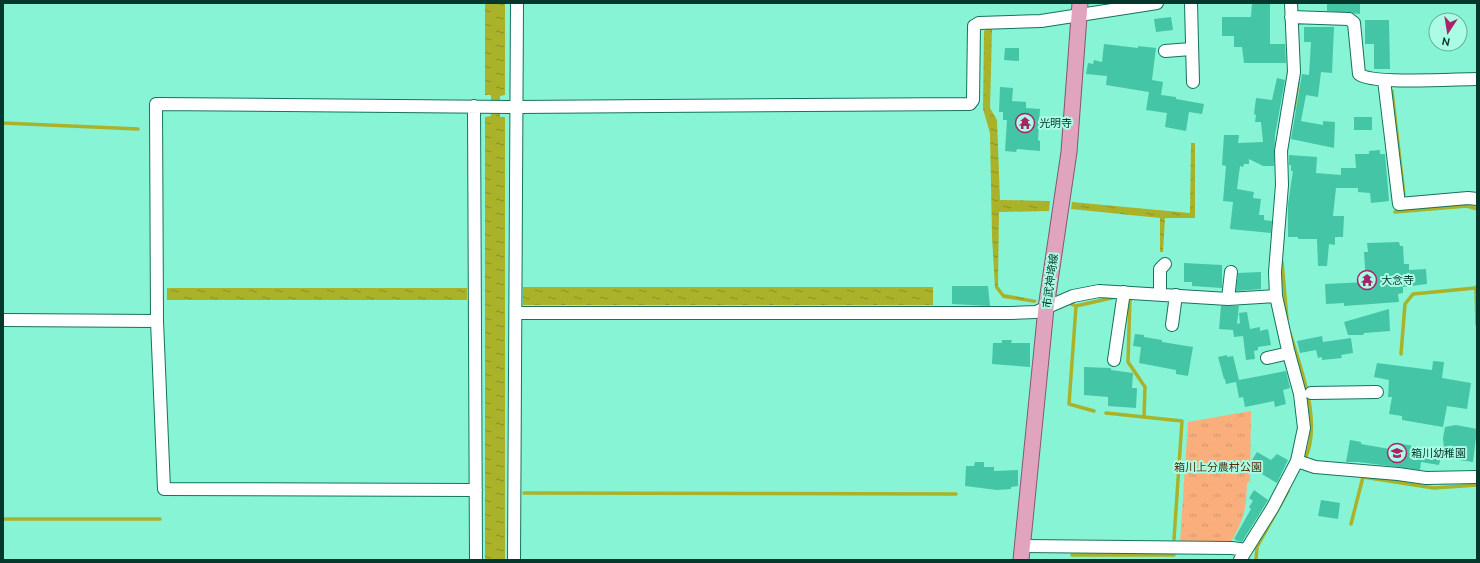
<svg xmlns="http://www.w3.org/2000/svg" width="1480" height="563" font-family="Ubuntu,'Noto Sans JP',sans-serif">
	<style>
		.park { fill: url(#park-tufts) }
		.water { fill: url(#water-ripples) }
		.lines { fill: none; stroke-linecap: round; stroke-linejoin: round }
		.stream { stroke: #a9b229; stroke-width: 3.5 }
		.building { fill: #44c5a6 }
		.minor-casing { stroke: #16725d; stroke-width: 14 }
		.major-casing { stroke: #865770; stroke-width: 17 }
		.minor { stroke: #fff; stroke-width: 12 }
		.major { stroke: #e0a4bf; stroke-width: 15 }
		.labels { text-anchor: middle; stroke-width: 4; stroke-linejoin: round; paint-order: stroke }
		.poi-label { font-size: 11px; fill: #05382d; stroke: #aafde4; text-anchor: start }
		.street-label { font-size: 11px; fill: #05382d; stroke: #aafde4 }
		.park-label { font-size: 11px; fill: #532b0d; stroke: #aafde4 }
	</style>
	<defs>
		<pattern id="park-tufts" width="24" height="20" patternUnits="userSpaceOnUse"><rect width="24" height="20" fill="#faae7c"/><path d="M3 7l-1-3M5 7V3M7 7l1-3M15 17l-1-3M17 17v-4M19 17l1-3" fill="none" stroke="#d5966c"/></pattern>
		<pattern id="water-ripples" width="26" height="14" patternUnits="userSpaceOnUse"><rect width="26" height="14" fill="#a9b229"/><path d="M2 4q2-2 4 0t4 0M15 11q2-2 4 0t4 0" fill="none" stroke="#889224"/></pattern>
	</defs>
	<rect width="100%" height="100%" fill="#88f4d6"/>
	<path class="park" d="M1251,411L1250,481L1247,483C1246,512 1244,518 1230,544L1180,543L1188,422Z"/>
	<path class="water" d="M485,3H505V95L500,96V117H505V560H485V117L491,116V95H485Z
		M987,29H992L990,108L997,120L1000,200L1050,201L1049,211L999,212L998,286L1004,294L1037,300L1035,303L1003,298L995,288L992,236L990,133L983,109L984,31Z
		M1191,143H1195V218H1165L1163,252H1160V218L1071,209L1072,202L1190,213Z
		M523,287H933V305H523Z
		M167,288H467V300H167Z"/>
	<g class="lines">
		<path class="stream" d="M1392,91L1404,195
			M1294,109L1298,83
			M3,123L138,129
			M1395,212L1467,206L1477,209
			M1282,262L1287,319
			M1476,287L1477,325
			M1130,298L1128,362L1145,387L1144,416
			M1071,304L1076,306L1069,404L1094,411
			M1076,306L1116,297
			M1290,333C1301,369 1323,425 1304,461
			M1401,354L1405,304L1413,294L1475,288
			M1106,413L1182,421L1174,539
			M524,493L956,494
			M3,519H160
			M1351,524L1363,477L1434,488L1477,485
			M1072,555H1174
			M1256,560L1257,547L1288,491"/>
	</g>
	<path class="building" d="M1252,3H1270V44H1285L1286,63H1244L1242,47H1234V36H1222V17H1251Z
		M1327,3H1360V14L1327,11Z
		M1171,17L1173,30L1156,32L1154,19Z
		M1365,20H1389L1390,69H1374V44H1365Z
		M1304,27H1334L1332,73L1321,72L1318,97L1306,95L1301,121L1323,125V121L1335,122L1334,148L1291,139L1302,74L1309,75L1311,42H1304Z
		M1104,44L1138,48V46L1156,48L1152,80L1163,82L1161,95L1176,97V99L1204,104L1202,114L1189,112L1186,131L1165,127L1167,113L1146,110L1149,92L1106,85L1107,76L1086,74L1088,63L1093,64L1094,60L1102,62Z
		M1005,48H1019V61L1004,60Z
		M1277,78L1285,80L1275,135L1274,166H1263L1249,159V164H1244L1243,167L1240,166L1237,189L1254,192L1253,198L1261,199L1259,215H1264V220L1272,221L1271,233L1230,229L1233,202L1223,201L1226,166L1222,165L1224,135H1239L1238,143L1263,142L1261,122H1255L1256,115L1254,114L1256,98L1272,100Z
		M1000,87L1013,88L1012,101L1026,102V108L1040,109L1038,140L1040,141V151L1017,149L1016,152L1005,151L1007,120H1003V112H999Z
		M1354,117H1372V130H1354Z
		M1380,150V154H1385L1389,201L1371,203L1370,193L1358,192V188H1336L1333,216H1344L1343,237H1335V245L1329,244L1327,266H1318L1317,239H1298V237H1288V204L1293,171H1291V165H1289V155L1317,157L1316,173L1341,175V168H1356L1355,154H1369V151Z
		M1399,242L1400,246H1403L1404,264H1409V270L1426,269L1427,284L1403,287V293L1398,294L1399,302L1344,306V303L1326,304L1325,284L1366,282L1364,252H1368L1367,243Z
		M1184,263L1222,265V288L1192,286V282H1184Z
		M1261,272V289L1236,291L1238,273Z
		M952,286H988L990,306L952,304Z
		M1221,306H1239L1237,324L1240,323L1239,313L1247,312L1250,329L1260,327V331L1268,329L1271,345L1258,347V350L1254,351L1255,359L1246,360L1243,336L1234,337L1233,330L1219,329Z
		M1389,309L1390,331L1364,333L1363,335H1348L1344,322Z
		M1135,334L1144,335V337L1162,340V342L1193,347L1188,376L1176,374V370L1139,363L1141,347L1133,346Z
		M1322,336L1323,342L1351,338L1353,353L1341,355L1342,358L1322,360V357L1318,358L1316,350L1300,353L1297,341Z
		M1002,340H1012L1011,343H1030V367L992,364L993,343H1002Z
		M1227,355V357L1233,356L1239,380L1286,371L1290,388L1283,390L1286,404L1275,407L1274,401L1245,407L1243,397L1239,398L1236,382L1226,384L1225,379H1224L1218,357Z
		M1433,361L1444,362L1442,378L1471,383L1467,409L1447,406L1443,427L1402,420V416L1389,414L1392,397H1388L1389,380L1374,377L1377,363L1432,370Z
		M1084,367L1111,368V370L1133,373L1132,388H1137L1136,408L1108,406V397L1084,395Z
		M1456,425L1477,429L1473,462L1445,458L1443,438L1445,427Z
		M1350,440L1361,442V444L1401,451L1402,444L1442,451L1439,465L1421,462L1420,470L1358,462H1346Z
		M1257,452L1271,460L1277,454L1288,460L1277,483L1253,469L1257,462L1252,460Z
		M975,462H984V467H994V471L1018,470V486L1011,487V489L997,490L965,486L966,466H974Z
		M1254,490L1268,500L1242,542L1238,541L1234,539L1251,509L1249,507L1253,501L1249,498Z
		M1321,500L1340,503L1338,519L1318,516Z"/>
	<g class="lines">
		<g class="minor-casing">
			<path id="minor" d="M1191,3L1193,82
				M1291,17L1349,19L1354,23L1359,74C1372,85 1455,79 1477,79
				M1165,51L1191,49
				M1384,80L1399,204L1468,198L1477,199
				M474,106L476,560
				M1160,294V269L1165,264
				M1228,299L1231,272
				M516,313H1011L1036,312L1073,296L1099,291L1228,299L1276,296
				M3,320L157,321
				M1172,325L1176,295
				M1267,358L1289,353
				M1114,360L1124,292
				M1311,393L1377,392
				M1297,461L1315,467L1398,474L1426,478L1477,477
				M476,490L164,489L157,321L156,104L516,107L970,104L973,100L974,26L979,23L1041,21L1157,3
				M1022,546L1232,548L1246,550
				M514,560L517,3
				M1240,560L1273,507L1297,461L1304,428L1300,394L1288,350L1276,296L1275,272L1282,185L1281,151L1294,72L1291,3"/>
		</g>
		<g class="major-casing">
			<path id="major" d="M1021,560L1046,308L1069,152L1080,3"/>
		</g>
		<use href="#minor" class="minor"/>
		<use href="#major" class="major"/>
	</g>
	<defs>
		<g id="temple-ring" transform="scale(1)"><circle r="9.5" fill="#aafde4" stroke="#a9236b" stroke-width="1.5"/><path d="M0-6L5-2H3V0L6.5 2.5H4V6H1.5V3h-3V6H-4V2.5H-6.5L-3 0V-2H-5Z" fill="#a9236b"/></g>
		<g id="school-ring" transform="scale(1)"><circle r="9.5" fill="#aafde4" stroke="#a9236b" stroke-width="1.5"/><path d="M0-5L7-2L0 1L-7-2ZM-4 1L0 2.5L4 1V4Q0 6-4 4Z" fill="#a9236b"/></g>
	</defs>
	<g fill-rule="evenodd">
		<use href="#temple-ring" x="1025" y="123"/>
		<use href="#temple-ring" x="1367" y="280"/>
		<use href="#school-ring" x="1397" y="453"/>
	</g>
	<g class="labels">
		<g class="poi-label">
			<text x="1039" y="127">光明寺</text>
			<text x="1381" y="284">大念寺</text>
			<text x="1411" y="457">箱川幼稚園</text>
		</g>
		<g class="street-label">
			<text transform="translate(1050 281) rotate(-82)" y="4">市武神埼線</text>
		</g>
		<g class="park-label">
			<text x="1218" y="471">箱川上分農村公園</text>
		</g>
	</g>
	<rect width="1480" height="563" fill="none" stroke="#05382d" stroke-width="8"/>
	<g transform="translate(1448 32) rotate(192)"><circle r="19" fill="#aafde4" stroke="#68ae9b"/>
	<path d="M0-3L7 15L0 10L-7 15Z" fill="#a9236b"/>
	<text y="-6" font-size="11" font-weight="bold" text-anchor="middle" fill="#05382d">N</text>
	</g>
</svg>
